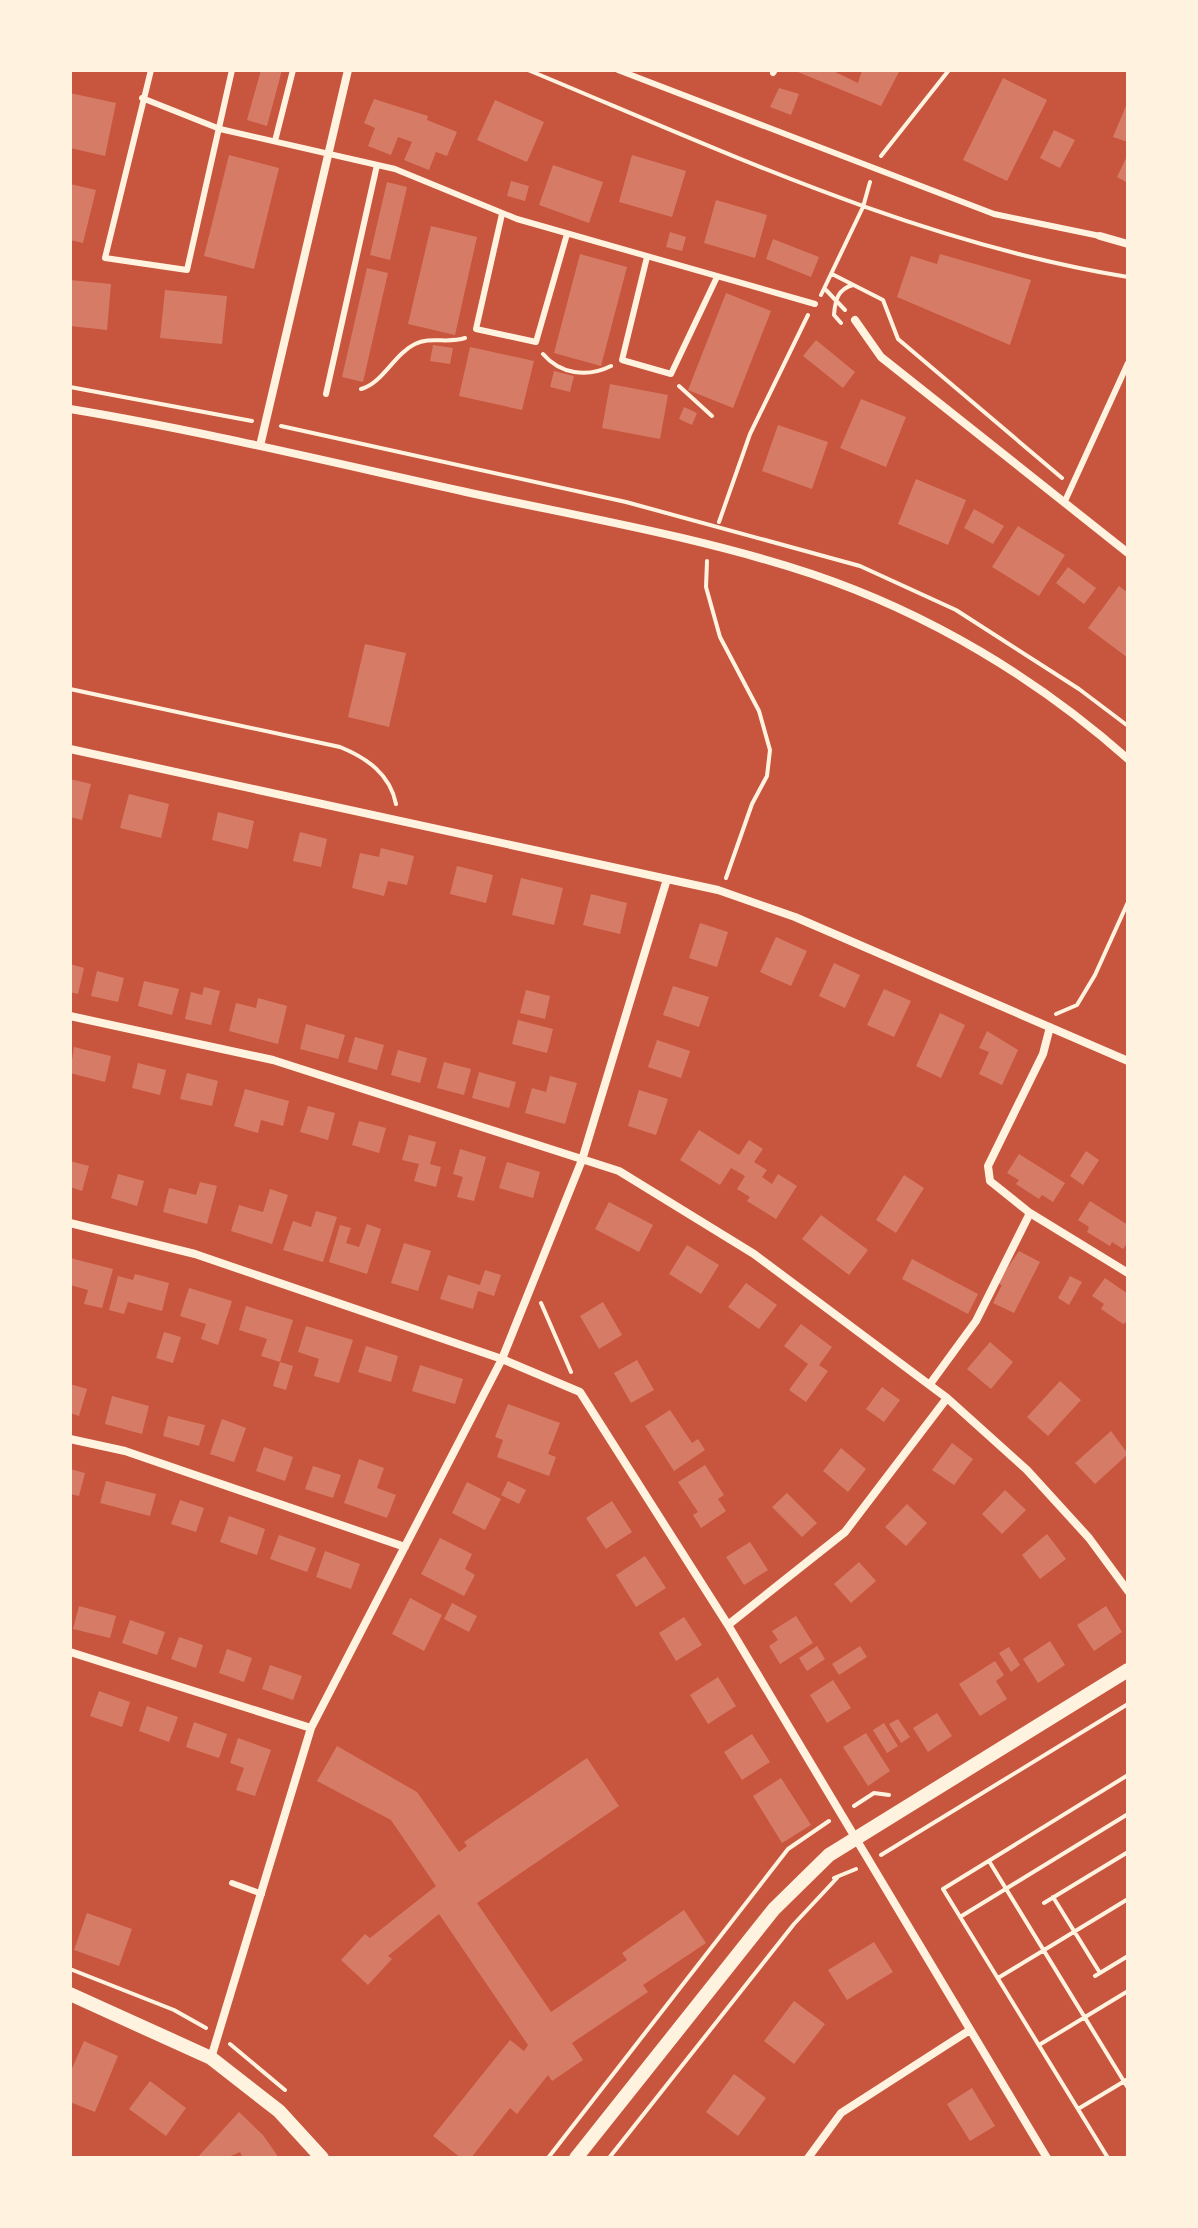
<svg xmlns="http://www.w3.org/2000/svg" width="1198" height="2228" font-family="Helvetica,sans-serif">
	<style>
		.building { fill: #d67c66 }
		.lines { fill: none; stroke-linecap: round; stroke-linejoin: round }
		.path { stroke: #fff3e0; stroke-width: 4 }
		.service { stroke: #fff3e0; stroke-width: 6 }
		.minor { stroke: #fff3e0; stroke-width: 8 }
		.tertiary { stroke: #fff3e0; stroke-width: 14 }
	</style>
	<rect width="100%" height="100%" fill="#c8553d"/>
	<path class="building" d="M261,70H282L267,126L247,120Z
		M793,70H831L858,83L862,70H900L881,106Z
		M1003,78L1047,100L1007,181L963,160Z
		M779,88L799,94L791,115L770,107Z
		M70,93L116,103L105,156L70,148Z
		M374,99L428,116L427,120L457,132L447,156L436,152L429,170L404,160L412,142L398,137L391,155L368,146L375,128L364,123Z
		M495,100L544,122L527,162L477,140Z
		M1128,101V142L1113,137Z
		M1054,130L1075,140L1060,168L1040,158Z
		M1128,154V183L1117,177Z
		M229,155L279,168L254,269L204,256Z
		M632,155L686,171L672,217L619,202Z
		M553,165L603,182L589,223L539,205Z
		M511,181L529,186L525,201L507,196Z
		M387,182L407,187L390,260L370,255Z
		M70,184L96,190L83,243L70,240Z
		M716,200L767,215L755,258L704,243Z
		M431,226L477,237L455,335L408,324Z
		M670,232L686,237L682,251L666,247Z
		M773,239L819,257L811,277L766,259Z
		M580,254L627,267L601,366L554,353Z
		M940,254L1031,280L1010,345L897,297L911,256L937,264Z
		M367,268L388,273L363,382L342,377Z
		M70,280L111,284L107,330L70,326Z
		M165,290L227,296L222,344L160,338Z
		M726,293L771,311L733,408L688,390Z
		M816,340L855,372L843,388L803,356Z
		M433,345L453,348L450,364L430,361Z
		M470,347L534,361L522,410L459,396Z
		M554,371L574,376L570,392L550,387Z
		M610,384L668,395L660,439L602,428Z
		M861,399L906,417L886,467L840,448Z
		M684,407L697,413L692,425L679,419Z
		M778,425L828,442L812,489L762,471Z
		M916,479L966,500L948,545L898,524Z
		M974,509L1004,526L993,544L964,528Z
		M1018,526L1065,555L1039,596L992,567Z
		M1068,567L1096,588L1084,604L1056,583Z
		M1119,586L1128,593V658L1088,628Z
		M365,644L406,653L389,727L348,717Z
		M70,779L91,784L82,820L70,817Z
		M129,794L169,804L161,838L120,828Z
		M218,812L254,821L248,849L212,840Z
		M300,832L327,839L321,867L293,861Z
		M381,848L414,856L407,885L388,881L384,896L352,888L360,853L379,857Z
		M457,866L493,875L486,903L450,894Z
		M521,878L563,888L554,925L512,915Z
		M591,894L627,903L620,934L583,925Z
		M700,923L728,932L717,967L689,958Z
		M776,937L807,951L791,986L760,972Z
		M834,963L860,975L845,1008L819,996Z
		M70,964L84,968L78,994L70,992Z
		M97,971L124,978L118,1002L91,996Z
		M144,981L179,989L172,1015L138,1006Z
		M673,986L709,997L699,1027L663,1015Z
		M204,987L220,991L211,1025L185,1019L191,992L202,995Z
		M884,989L911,1001L894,1037L867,1025Z
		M526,990L550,996L545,1019L520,1013Z
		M258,998L287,1006L278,1044L229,1031L236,1003L256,1008Z
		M940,1013L965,1025L941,1078L916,1066Z
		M518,1020L553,1029L547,1053L512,1044Z
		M306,1024L345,1035L338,1059L300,1049Z
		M987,1031L1018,1050L1002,1085L979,1074L989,1052L979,1048Z
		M355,1037L384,1045L377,1070L348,1062Z
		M657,1040L690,1051L681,1078L648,1067Z
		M74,1047L111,1056L105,1082L70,1073Z
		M398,1050L427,1058L420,1083L391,1075Z
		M444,1062L471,1069L464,1095L437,1088Z
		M138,1063L166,1070L160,1095L132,1088Z
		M479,1072L516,1082L509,1108L472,1098Z
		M187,1073L218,1081L212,1106L180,1099Z
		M550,1076L577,1083L565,1124L525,1113L532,1088L546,1092Z
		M245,1089L289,1101L283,1126L261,1120L258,1133L234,1126Z
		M639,1090L668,1099L656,1135L628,1126Z
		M308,1106L335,1113L328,1140L300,1132Z
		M359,1121L386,1128L379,1153L352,1145Z
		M699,1130L739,1155L749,1140L763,1149L754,1162L767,1170L762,1177L772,1184L778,1174L797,1186L776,1219L747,1201L750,1197L737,1189L745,1176L731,1168L720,1185L680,1160Z
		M409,1135L436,1142L430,1164L441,1167L436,1187L414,1181L419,1164L402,1160Z
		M460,1149L486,1157L474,1201L457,1197L463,1177L453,1174Z
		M1086,1151L1099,1160L1083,1185L1070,1176Z
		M1019,1154L1065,1183L1053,1202L1042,1195L1039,1199L1016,1184L1019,1180L1007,1173Z
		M70,1161L89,1166L82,1191L70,1187Z
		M507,1162L540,1172L533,1198L499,1188Z
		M118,1174L144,1181L137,1206L111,1198Z
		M904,1175L924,1188L896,1233L876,1220Z
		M200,1182L217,1186L207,1224L163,1212L169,1188L196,1195Z
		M270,1189L288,1195L272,1244L231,1231L239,1205L263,1212Z
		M1090,1201L1128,1225V1242L1123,1249L1112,1242L1110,1246L1087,1232L1089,1227L1078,1220Z
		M609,1202L653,1225L639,1252L595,1229Z
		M316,1211L337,1217L323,1262L283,1250L293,1221L311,1227Z
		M821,1215L868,1250L849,1275L802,1239Z
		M367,1224L381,1229L367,1274L329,1262L340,1225L351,1228L346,1243L359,1247Z
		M404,1243L431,1251L418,1291L391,1283Z
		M687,1245L719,1265L701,1294L669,1274Z
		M1019,1251L1040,1262L1014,1313L993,1303L1002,1285L997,1283Z
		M70,1258L113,1269L102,1308L84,1304L88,1290L70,1285Z
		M912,1259L978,1294L968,1314L902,1279Z
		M485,1270L501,1275L494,1296L478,1291L473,1309L440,1299L448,1275L480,1285Z
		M135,1274L169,1283L162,1311L128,1302L124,1314L109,1310L118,1276L133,1280Z
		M1070,1276L1082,1282L1069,1305L1058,1298Z
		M1105,1278L1128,1294V1321L1123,1324L1101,1309L1104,1304L1092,1296Z
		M746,1283L777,1305L759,1329L728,1307Z
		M189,1288L232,1301L218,1345L201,1339L206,1324L180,1316Z
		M603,1302L622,1335L599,1349L580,1316Z
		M246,1306L293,1320L280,1362L261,1356L267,1339L239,1330Z
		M801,1324L832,1347L819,1365L828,1371L806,1402L789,1390L808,1364L784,1346Z
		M306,1326L353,1340L339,1383L314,1376L319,1359L298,1352Z
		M164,1332L181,1337L173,1363L156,1358Z
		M990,1342L1013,1362L991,1389L967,1369Z
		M366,1346L398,1356L391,1382L358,1372Z
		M637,1360L654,1390L631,1403L614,1373Z
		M280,1362L293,1366L286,1390L273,1386Z
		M420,1365L463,1379L455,1404L412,1391Z
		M1060,1381L1081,1400L1048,1436L1027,1417Z
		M70,1384L87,1389L79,1416L70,1413Z
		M882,1387L900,1400L884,1422L866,1409Z
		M112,1396L149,1406L142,1434L105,1424Z
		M508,1404L560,1423L548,1454L556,1457L549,1476L497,1457L503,1440L495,1437Z
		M670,1410L692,1443L698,1439L705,1450L674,1471L645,1426Z
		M168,1416L205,1425L199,1446L163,1436Z
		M222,1419L246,1428L234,1462L210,1454Z
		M1111,1431L1128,1454L1095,1484L1075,1463Z
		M952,1443L973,1459L954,1485L932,1470Z
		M264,1447L293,1457L285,1481L256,1471Z
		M841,1448L866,1469L848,1492L823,1471Z
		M359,1459L384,1468L377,1488L396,1495L387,1518L344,1503Z
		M705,1465L724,1495L718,1499L726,1511L701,1528L693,1515L698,1512L678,1482Z
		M313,1466L341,1475L333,1498L305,1489Z
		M70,1469L85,1473L79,1496L70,1494Z
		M106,1481L156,1494L150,1516L100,1503Z
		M508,1481L526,1490L519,1504L501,1495Z
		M467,1482L501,1499L485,1530L452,1513Z
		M1005,1490L1026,1510L1002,1534L982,1514Z
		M787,1493L817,1523L802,1537L772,1507Z
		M180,1500L204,1508L196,1532L171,1524Z
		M612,1501L632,1532L606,1549L586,1518Z
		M907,1504L927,1523L906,1546L885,1527Z
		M229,1516L265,1529L257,1555L220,1542Z
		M1047,1534L1066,1559L1040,1579L1022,1555Z
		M279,1535L316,1548L307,1572L270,1559Z
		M440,1538L472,1554L465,1569L475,1575L464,1596L421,1574Z
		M750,1542L768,1570L744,1585L726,1557Z
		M325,1551L360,1564L351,1589L316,1577Z
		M645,1556L666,1588L636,1607L616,1575Z
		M859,1562L876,1581L851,1603L834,1584Z
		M410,1598L442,1615L424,1651L392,1634Z
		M452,1603L477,1616L469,1632L444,1619Z
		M79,1606L116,1616L110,1638L73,1629Z
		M1106,1606L1122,1632L1094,1651L1077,1625Z
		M796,1616L813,1643L780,1664L769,1646L778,1640L772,1631Z
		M684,1617L702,1645L676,1661L659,1633Z
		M130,1620L165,1632L157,1655L122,1643Z
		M179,1637L203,1645L196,1668L171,1659Z
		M1050,1641L1065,1665L1038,1683L1023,1659Z
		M817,1646L825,1659L807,1671L799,1658Z
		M860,1646L867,1657L839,1675L832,1664Z
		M1009,1647L1020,1665L1011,1672L999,1653Z
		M227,1649L252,1658L244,1682L219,1673Z
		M995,1661L1004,1675L996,1681L1007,1699L980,1716L959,1684Z
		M270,1665L302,1676L293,1700L262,1689Z
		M718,1677L736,1706L708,1724L690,1695Z
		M833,1680L851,1708L827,1723L810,1695Z
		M99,1691L130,1702L122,1727L90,1716Z
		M147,1706L178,1717L169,1742L139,1731Z
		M937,1713L952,1736L928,1752L913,1728Z
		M898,1719L910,1737L901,1743L889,1724Z
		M194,1722L227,1734L219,1758L186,1747Z
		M884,1723L898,1746L887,1753L873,1730Z
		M866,1733L890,1771L868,1786L843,1747Z
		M752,1734L770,1762L742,1780L724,1752Z
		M238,1738L271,1750L255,1796L236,1790L244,1768L230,1763Z
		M337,1746L417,1792L459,1852L467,1846L464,1842L587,1758L619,1806L477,1903L551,2012L627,1960L622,1953L684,1910L706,1943L643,1985L648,1992L572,2043L583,2060L552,2081L548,2075L517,2114L510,2108L471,2158H461L433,2136L510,2040L524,2051L528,2045L439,1914L388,1956L392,1959L368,1985L341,1960L365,1934L370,1938L436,1886L391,1820L317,1781Z
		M781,1778L811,1825L782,1843L753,1796Z
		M87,1913L132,1929L119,1966L74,1950Z
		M874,1942L893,1972L847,2000L828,1970Z
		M794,2001L825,2024L794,2064L764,2041Z
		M84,2041L118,2056L95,2112L70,2102V2073Z
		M734,2074L766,2098L738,2136L706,2112Z
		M150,2081L186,2108L166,2136L129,2109Z
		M972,2088L995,2126L970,2141L947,2104Z
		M239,2112L263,2135L279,2158H243L240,2152L226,2158H197Z"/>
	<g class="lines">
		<path class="path" d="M528,70C723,151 918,243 1128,277
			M881,156L949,70
			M832,274L883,300L898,339L1062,478
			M826,290L845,310
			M821,295L863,207L870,182
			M841,323L834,315C835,300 838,289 853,285
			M543,354C560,374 587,378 611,366
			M679,386L712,416
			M70,387L252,421
			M361,389C383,383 394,354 415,344C430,336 448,344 465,338
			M281,426L626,502L860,566L956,610L1079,689L1128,726
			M719,522L750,434L808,315
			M707,561L706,587L720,637L759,711L770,750L767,776L752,804L726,878
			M70,689L340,747C367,758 390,774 396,804
			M1056,1014L1077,1005L1095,975L1128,902
			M541,1303L571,1372
			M854,1806L874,1793L889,1795
			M881,1855L1128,1704
			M989,1861L1128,2088
			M834,1878L856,1869
			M1053,1897L1100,1973
			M1044,1903L1128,1852
			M960,1917L1128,1814
			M70,1969L174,2010L206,2028
			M1095,1976L1128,1956
			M998,1978L1128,1899
			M230,2044L285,2090
			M1039,2045L1128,1991
			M1078,2109L1128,2079
			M548,2158L788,1849L829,1821
			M609,2158L794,1924L837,1878
			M1108,2158L943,1889L1128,1775"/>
		<path class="service" d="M151,70L105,258L187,270L232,70
			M618,70L994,214L1100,236
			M773,73L775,70
			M142,98L220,129L395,169L517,219L815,304
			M275,141L293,70
			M502,214L476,329L536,342L567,234
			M647,257L622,360L671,374L717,277
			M326,394L377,165
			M1065,501L1128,363
			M232,1883L262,1894"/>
		<path class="minor" d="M1100,236L1128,244
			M855,320L881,357L1128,553
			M70,409C203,431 334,463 466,492C581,517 700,537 812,574C928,613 1037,678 1128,759
			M260,446L348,70
			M70,749L718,890L795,917L1128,1061
			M70,1016L273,1060L619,1171L754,1254L947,1398L1027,1470L1089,1538L1128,1591
			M1050,1027L1043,1054L988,1166L990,1181L1030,1213L1128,1273
			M70,1223L195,1254L502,1359L580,1392L728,1625L1047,2158
			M930,1384L976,1321L1030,1213
			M70,1439L125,1451L405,1547
			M728,1625L845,1532L947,1398
			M70,1652L311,1728
			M211,2058L311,1728L502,1359L582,1160L667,879
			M808,2158L841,2113L970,2030"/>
		<path class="tertiary" d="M70,1994L211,2058L279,2111L322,2158
			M576,2158L774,1909L829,1855L1128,1670"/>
	</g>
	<rect width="1198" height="2228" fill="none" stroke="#fff3e0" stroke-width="144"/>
</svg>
